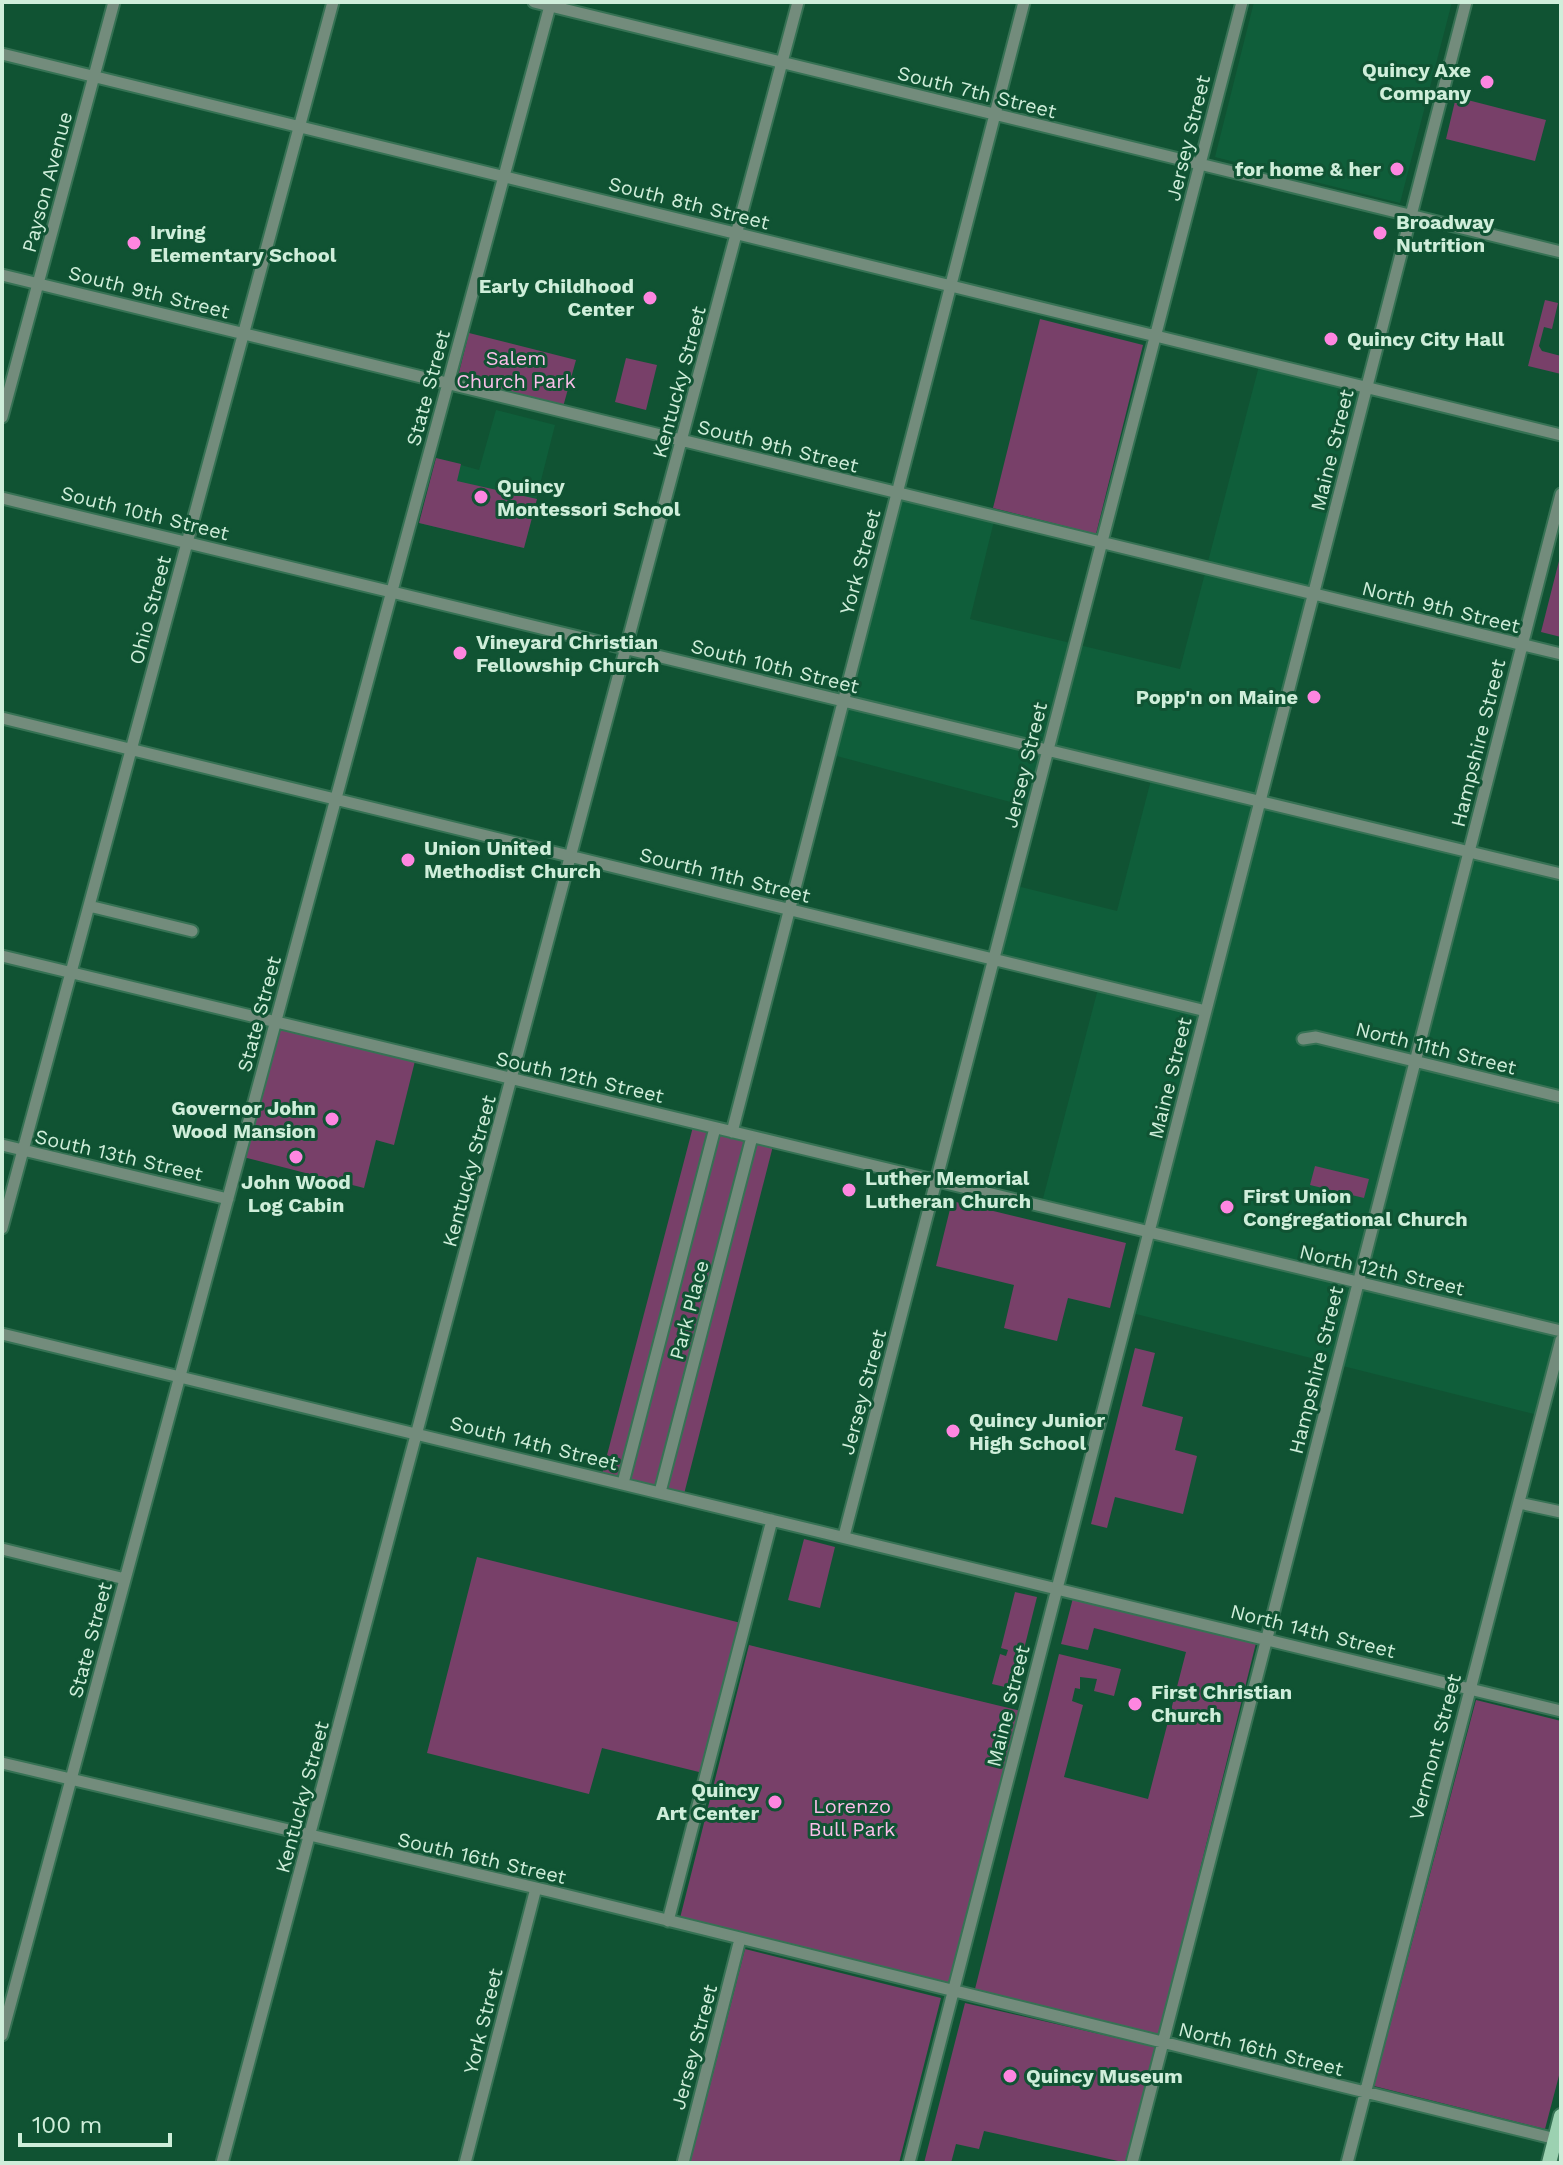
<svg xmlns="http://www.w3.org/2000/svg" width="1563" height="2165" font-family="'Work Sans',sans-serif">
	<style>
		.built { fill: #0f5e3a }
		.green { fill: #784069 }
		.lines { fill: none; stroke-linecap: round; stroke-linejoin: round }
		.minor-casing { stroke: #367254; stroke-width: 15 }
		.major-casing { stroke: #367254; stroke-width: 18 }
		.minor { stroke: #738c7c; stroke-width: 11 }
		.major { stroke: #9cd1b1; stroke-width: 14 }
		.poi-dot { fill: #fe86e0; stroke: #105333; stroke-width: 3 }
		.labels { text-anchor: middle; stroke-width: 6; stroke-linejoin: round; paint-order: stroke }
		.poi-label { font-size: 20px; font-weight: bold; fill: #cfeeda; stroke: #105333; text-anchor: start }
		.street-label { font-size: 20px; fill: #cfeeda; stroke: #105333 }
		.park-label { font-size: 20px; fill: #fbbee9; stroke: #105333 }
	</style>
	<rect width="100%" height="100%" fill="#105333"/>
	<path class="built" d="M1254,2H1452L1400,203L1215,157Z
		M1260,362L1366,388L1260,801L1561,874V1340L1542,1416L1128,1312L1148,1232L1041,1206L1099,985L993,960L1013,885L1117,911L1152,776L1048,750L1033,808L829,754L897,493L995,517L970,619L1180,669Z
		M496,410L555,425L524,548L419,523L436,458L479,470Z"/>
	<path class="green" d="M1456,97L1546,120L1535,161L1446,139Z
		M1545,300L1558,303L1552,329L1544,327L1539,346L1542,351L1561,356V374L1528,366Z
		M1040,319L1143,345L1096,534L993,508Z
		M469,333L576,360L563,407L457,380Z
		M626,358L657,365L646,410L615,402Z
		M436,458L461,464L457,481L537,499L524,548L419,523Z
		M1561,553V637L1541,632Z
		M277,1026L415,1061L394,1145L376,1140L364,1188L243,1157Z
		M694,1123L774,1142L683,1498L601,1478Z
		M1315,1166L1369,1179L1364,1198L1310,1185Z
		M952,1201L1126,1243L1110,1308L1068,1298L1057,1341L1004,1328L1014,1285L936,1266Z
		M1135,1348L1155,1353L1142,1406L1183,1417L1175,1450L1197,1456L1183,1514L1115,1497L1107,1528L1091,1524Z
		M804,1539L835,1547L820,1608L788,1600Z
		M477,1557L741,1623L703,1773L602,1748L589,1794L427,1753Z
		M1015,1592L1037,1597L1014,1689L992,1684L1000,1654L1006,1656L1008,1650L1001,1648Z
		M1073,1598L1256,1643L1159,2035L975,1989L1059,1654L1121,1669L1114,1696L1094,1691L1097,1679L1080,1677V1689L1075,1688L1072,1701L1083,1705L1064,1777L1148,1799L1186,1652L1094,1628L1088,1650L1061,1644Z
		M749,1645L1025,1712L955,1992L679,1922Z
		M1476,1700L1561,1721V2068L1545,2129L1374,2086Z
		M745,1949L941,1998L899,2163H690Z
		M965,2003L1156,2047L1127,2163L984,2131L979,2149L956,2144L951,2163H924Z"/>
	<g class="lines">
		<g class="minor-casing">
			<path id="minor" d="M534,2L1561,252
				M2,54L1561,435
				M2,275L1561,654
				M2,417L114,2
				M2,498L1561,874
				M2,718L1206,1011
				M89,906L192,931
				M2,956L1561,1331
				M1303,1039L1316,1037L1561,1097
				M732,1132L1024,2
				M2,1145L228,1199
				M2,1228L333,2
				M2,1334L1561,1711
				M623,1483L715,1128
				M660,1492L752,1137
				M1519,1503L1561,1512
				M844,1536L1242,2
				M2,1549L125,1579
				M2,1763L549,1891L1560,2140
				M668,1921L772,1520
				M2,2035L551,2
				M222,2163L798,2
				M465,2163L536,1888
				M683,2163L740,1939
				M909,2163L1466,2
				M1132,2163L1561,494
				M1347,2163L1561,1340"/>
		</g>
		<g class="major-casing">
			<path id="major" d="M1549,2163L1561,2116"/>
		</g>
		<use href="#minor" class="minor"/>
		<use href="#major" class="major"/>
	</g>
	<g class="poi-dot">
		<circle cx="1487" cy="82" r="8"/>
		<circle cx="1397" cy="169" r="8"/>
		<circle cx="1380" cy="233" r="8"/>
		<circle cx="134" cy="243" r="8"/>
		<circle cx="650" cy="298" r="8"/>
		<circle cx="1331" cy="339" r="8"/>
		<circle cx="481" cy="497" r="8"/>
		<circle cx="460" cy="653" r="8"/>
		<circle cx="1314" cy="697" r="8"/>
		<circle cx="408" cy="860" r="8"/>
		<circle cx="332" cy="1119" r="8"/>
		<circle cx="296" cy="1157" r="8"/>
		<circle cx="849" cy="1190" r="8"/>
		<circle cx="1227" cy="1207" r="8"/>
		<circle cx="953" cy="1431" r="8"/>
		<circle cx="1135" cy="1704" r="8"/>
		<circle cx="775" cy="1802" r="8"/>
		<circle cx="1010" cy="2076" r="8"/>
	</g>
	<g class="labels">
		<g class="poi-label">
			<text x="1471" y="77" text-anchor="end">Quincy Axe<tspan x="1471" dy="23">Company</tspan></text>
			<text x="1381" y="176" text-anchor="end">for home &amp; her</text>
			<text x="1396" y="229">Broadway<tspan x="1396" dy="23">Nutrition</tspan></text>
			<text x="150" y="239">Irving<tspan x="150" dy="23">Elementary School</tspan></text>
			<text x="634" y="293" text-anchor="end">Early Childhood<tspan x="634" dy="23">Center</tspan></text>
			<text x="1347" y="346">Quincy City Hall</text>
			<text x="497" y="493">Quincy<tspan x="497" dy="23">Montessori School</tspan></text>
			<text x="476" y="649">Vineyard Christian<tspan x="476" dy="23">Fellowship Church</tspan></text>
			<text x="1298" y="704" text-anchor="end">Popp'n on Maine</text>
			<text x="424" y="855">Union United<tspan x="424" dy="23">Methodist Church</tspan></text>
			<text x="316" y="1115" text-anchor="end">Governor John<tspan x="316" dy="23">Wood Mansion</tspan></text>
			<text x="865" y="1185">Luther Memorial<tspan x="865" dy="23">Lutheran Church</tspan></text>
			<text x="296" y="1189" text-anchor="middle">John Wood<tspan x="296" dy="23">Log Cabin</tspan></text>
			<text x="1243" y="1203">First Union<tspan x="1243" dy="23">Congregational Church</tspan></text>
			<text x="969" y="1427">Quincy Junior<tspan x="969" dy="23">High School</tspan></text>
			<text x="1151" y="1699">First Christian<tspan x="1151" dy="23">Church</tspan></text>
			<text x="759" y="1797" text-anchor="end">Quincy<tspan x="759" dy="23">Art Center</tspan></text>
			<text x="1026" y="2083">Quincy Museum</text>
		</g>
		<g class="street-label">
			<text transform="translate(977 92) rotate(14)" y="7">South 7th Street</text>
			<text transform="translate(1188 138) rotate(-76)" y="7">Jersey Street</text>
			<text transform="translate(47 182) rotate(-75)" y="7">Payson Avenue</text>
			<text transform="translate(689 203) rotate(14)" y="7">South 8th Street</text>
			<text transform="translate(149 292) rotate(14)" y="7">South 9th Street</text>
			<text transform="translate(679 382) rotate(-75)" y="7">Kentucky Street</text>
			<text transform="translate(428 388) rotate(-75)" y="7">State Street</text>
			<text transform="translate(778 446) rotate(14)" y="7">South 9th Street</text>
			<text transform="translate(1332 450) rotate(-76)" y="7">Maine Street</text>
			<text transform="translate(145 513) rotate(14)" y="7">South 10th Street</text>
			<text transform="translate(860 562) rotate(-75)" y="7">York Street</text>
			<text transform="translate(1441 607) rotate(14)" y="7">North 9th Street</text>
			<text transform="translate(150 610) rotate(-75)" y="7">Ohio Street</text>
			<text transform="translate(775 666) rotate(14)" y="7">South 10th Street</text>
			<text transform="translate(1478 743) rotate(-76)" y="7">Hampshire Street</text>
			<text transform="translate(1025 765) rotate(-76)" y="7">Jersey Street</text>
			<text transform="translate(725 875) rotate(14)" y="7">Sourth 11th Street</text>
			<text transform="translate(259 1014) rotate(-75)" y="7">State Street</text>
			<text transform="translate(1436 1048) rotate(14)" y="7">North 11th Street</text>
			<text transform="translate(580 1077) rotate(13)" y="7">South 12th Street</text>
			<text transform="translate(1170 1078) rotate(-76)" y="7">Maine Street</text>
			<text transform="translate(119 1155) rotate(13)" y="7">South 13th Street</text>
			<text transform="translate(469 1171) rotate(-75)" y="7">Kentucky Street</text>
			<text transform="translate(1382 1270) rotate(13)" y="7">North 12th Street</text>
			<text transform="translate(689 1310) rotate(-75)" y="7">Park Place</text>
			<text transform="translate(1316 1370) rotate(-76)" y="7">Hampshire Street</text>
			<text transform="translate(863 1392) rotate(-75)" y="7">Jersey Street</text>
			<text transform="translate(534 1443) rotate(14)" y="7">South 14th Street</text>
			<text transform="translate(1313 1631) rotate(14)" y="7">North 14th Street</text>
			<text transform="translate(90 1640) rotate(-75)" y="7">State Street</text>
			<text transform="translate(1008 1706) rotate(-76)" y="7">Maine Street</text>
			<text transform="translate(1435 1747) rotate(-75)" y="7">Vermont Street</text>
			<text transform="translate(302 1797) rotate(-75)" y="7">Kentucky Street</text>
			<text transform="translate(482 1858) rotate(13)" y="7">South 16th Street</text>
			<text transform="translate(483 2021) rotate(-76)" y="7">York Street</text>
			<text transform="translate(694 2047) rotate(-75)" y="7">Jersey Street</text>
			<text transform="translate(1261 2049) rotate(14)" y="7">North 16th Street</text>
		</g>
		<g class="park-label">
			<text x="516" y="365">Salem<tspan x="516" dy="23">Church Park</tspan></text>
			<text x="852" y="1813">Lorenzo<tspan x="852" dy="23">Bull Park</tspan></text>
		</g>
	</g>
	<rect width="1563" height="2165" fill="none" stroke="#cfeeda" stroke-width="8"/>
	<path d="M20 2133v12h150v-12" fill="none" stroke="#cfeeda" stroke-width="4"/>
	<text x="32" y="2133" font-size="24" fill="#cfeeda" stroke="#105333" stroke-width="6" paint-order="stroke">100 m</text>
</svg>
